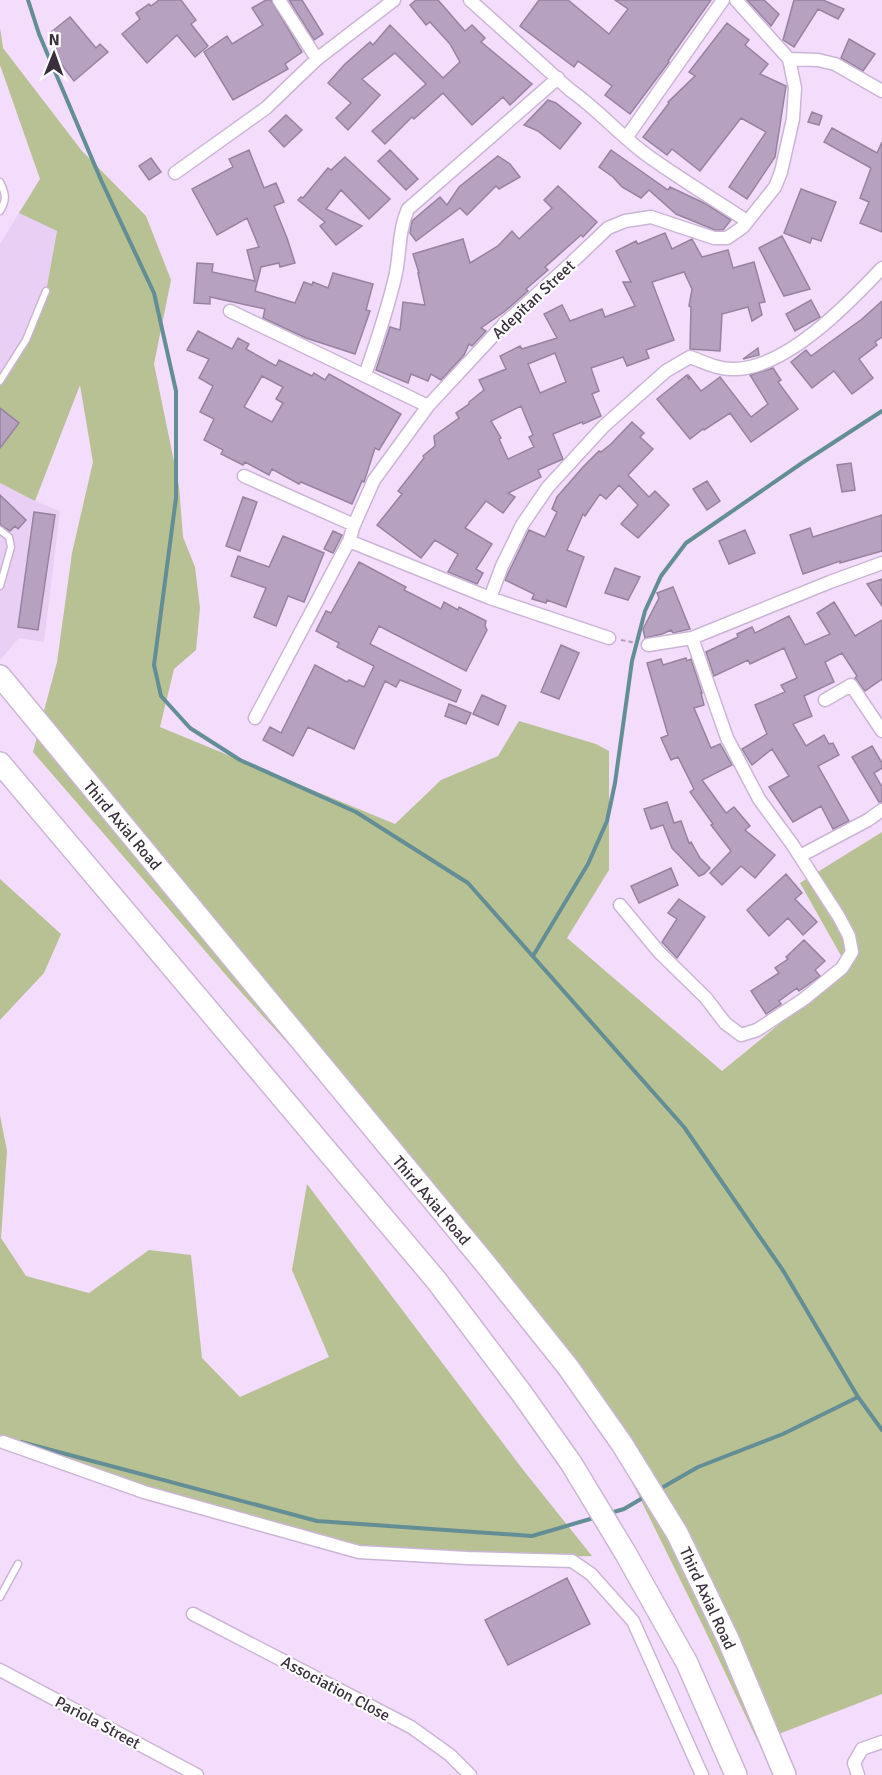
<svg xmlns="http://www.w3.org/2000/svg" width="882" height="1775" font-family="Signika,sans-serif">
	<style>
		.built { fill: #eacff5 }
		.green { fill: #b8c194 }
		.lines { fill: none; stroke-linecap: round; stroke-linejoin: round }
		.stream { stroke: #638e96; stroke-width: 4 }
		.building { fill: #b6a1c0; stroke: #9782a0; stroke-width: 1.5; fill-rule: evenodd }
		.service-casing { stroke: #cbb5d4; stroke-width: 9 }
		.minor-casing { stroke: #cbb5d4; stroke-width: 15 }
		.motorway-casing { stroke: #cbb5d4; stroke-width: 24 }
		.path { stroke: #ad9cb4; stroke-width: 2; stroke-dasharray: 4.5 3; stroke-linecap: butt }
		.service { stroke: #fff; stroke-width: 6 }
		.minor { stroke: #fff; stroke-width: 12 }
		.motorway { stroke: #fff; stroke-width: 21 }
		.labels { text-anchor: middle; stroke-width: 4.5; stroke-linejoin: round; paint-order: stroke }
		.street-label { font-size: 16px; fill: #39303c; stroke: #fff }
	</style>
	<rect width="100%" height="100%" fill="#f3dcfc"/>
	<path class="built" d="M19,213L57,230L45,297L33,334L0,386V244Z
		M0,483L35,501L60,511L44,642L19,638L0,660Z"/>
	<path class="green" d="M0,28L3,48L82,151L146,216L171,280L154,364L179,486L183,537L195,567L200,608L196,650L174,669L160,727L395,824L441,780L498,756L519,721L596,744L609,751V870L567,938L722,1071L848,968L800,883L882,832V1694L758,1742L703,1626L627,1472L472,1246L232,982L33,752L57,662L72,553L93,462L80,385L35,501L0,483V386L33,333L45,297L57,231L19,213L40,179L0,65Z
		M0,879L61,934L44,973L0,1020Z
		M0,1115L7,1151L1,1238L26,1276L89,1293L149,1250L191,1255L202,1358L240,1397L329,1357L292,1270L307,1184L524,1471L592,1556L519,1558L366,1551L198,1504L0,1437Z"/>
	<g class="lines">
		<path class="stream" d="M28,0L39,34L101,180L154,293L176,391V498L154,665L161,696L190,728L240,760L356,812L468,883L684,1127L784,1272L858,1397
			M533,956L588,864L607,821L615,783L632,661L645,611L661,576L686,543L802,463L882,411
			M21,1442L317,1521L532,1536L597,1517
			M658,1490L698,1467L783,1434L858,1397L882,1430
			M610,1513L624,1509L646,1496"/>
	</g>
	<path class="building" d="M159,0H181L196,20L191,24L208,46L195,57L177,35L147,63L122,34L140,19L136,13L149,4L151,6Z
		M266,0H271L302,52L285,64L288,69L233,100L204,52L227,36L232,44L263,25L252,8Z
		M289,0H302L323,34L314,40Z
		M416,0H438L465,31L472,25L485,38L481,42L532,84L510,105L503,97L472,125L443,93L414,119L412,117L385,144L372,131L426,84L395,53L362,79L380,95L348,130L336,118L351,103L328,83L345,64L370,42L373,45L390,25L443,78L460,62L450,44L430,22L426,25L410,5Z
		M539,0H568L609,34L628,9L615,0H711L668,61L669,62L630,114L605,95L612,86L578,61L574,67L520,26Z
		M747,0H764L779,14L771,26Z
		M794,0H823L844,9L838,19L818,9L794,47L783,40Z
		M70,17L96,48L100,44L108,52L74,81L52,52L60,45L50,33Z
		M727,23L749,40L745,45L768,64L760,74L786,86L775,157L747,199L729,187L766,132L741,118L700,171L672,149L667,155L643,137L669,103L668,102L695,76L689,72Z
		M849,39L875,54L863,71L841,58Z
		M548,100L556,103L581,123L560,149L538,131L524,125Z
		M812,112L822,116L819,125L808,122Z
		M286,115L302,130L284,147L269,131Z
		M832,128L877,153L882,142V232L860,223L869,202L860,198L871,168L824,142Z
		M249,150L264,188L276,183L284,202L274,206L287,238L295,263L280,267L279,263L261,267L255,291L295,303L304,282L312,285L313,282L328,288L333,273L373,284L366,310L370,311L355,354L306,338L263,318L265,309L210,297V304L194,303L197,263L213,264L212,272L255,281L247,250L259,247L247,218L217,235L192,189L233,167L229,159Z
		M390,150L418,179L406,190L378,161Z
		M611,150L668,190L670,187L706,204L731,220L723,230H715L676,214L649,190L641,198L622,187L613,177L599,167Z
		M498,156L510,164L520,177L499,189L496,186L467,215L460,208L416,241L410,233L412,221L440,197L447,205L459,187Z
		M345,157L390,199L369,219L341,190L326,209L362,226L336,245L320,226L325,222L298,200L301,197L303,198L328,168L331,170Z
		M151,158L161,172L149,180L139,166Z
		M558,186L597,222L583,237L581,235L545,267L548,270L526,289L528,291L504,312L481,328L486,331L472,346L469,344L464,355L441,380L431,374L428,381L411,374L408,383L376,370L390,327L400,330L403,302L425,305L418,273H419L413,254L463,239L470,263L498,246L512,231L519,239L552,208L544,200Z
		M801,189L836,202L821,241L812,238L810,243L784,233Z
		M665,233L672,249L692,239L702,257L728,250L733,268L754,262L765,302L759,303L762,315L752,321L748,307L722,314L720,351L690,349L691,307L689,306L692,289L684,272L652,282L674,340L646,350L649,358L627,366L623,357L591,368L599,391L592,394L601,416L583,424L582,422L553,434L563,459L538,470L541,477L508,493L515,497L503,513L486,501L465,528L492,544L476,569L483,573L477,584L448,572L458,554L435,540L421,558L377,525L402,494L398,491L424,458L423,456L435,446L434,436L459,418L456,413L469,404V402L484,390L479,380L506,369L500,356L520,346L522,349L557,338L544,314L562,305L570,321L602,309L605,317L635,306L623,282H631L616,251L636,241L638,244ZM555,353L566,382L540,393L528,364ZM521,406L533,435L529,437L534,447L508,459L499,439L501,438L491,421Z
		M782,236L810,289L784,296L759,248Z
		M811,300L820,317L795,331L786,314Z
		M882,301V337L875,342L877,345L859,359L873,378L852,394L834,371L812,388L791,362L806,350L811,356L862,319Z
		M198,331L232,349L238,338L249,344L246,349L276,366L279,360L312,376L314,373L325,380L329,374L401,414L379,450L375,448L364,482L362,481L352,504L301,482L299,484L272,469L269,475L245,462L243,465L221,454L223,450L204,440L214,419L200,412L213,386L199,378L209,359L187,350ZM262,376L283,387L276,399L283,403L272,422L244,407Z
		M758,348L759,355L743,359Z
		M773,368L781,380L778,382L798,409L751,442L730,413L704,430L703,429L690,439L657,399L687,375L689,380V376L701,391L720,377L751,417L768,404L750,375Z
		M0,408L19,423L0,448Z
		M632,422L644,433L640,437L653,449L628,475L649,497L655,491L669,505L638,538L621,524L638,505L619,485L606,499L600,494L585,516L583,514L567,550L584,557L566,607L547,600L546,603L532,599L534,594L505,580L529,530L545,537L557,512L552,509L557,497L583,467L599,451L601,452L611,444Z
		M851,463L855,490L842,492L837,465Z
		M707,481L720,501L707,510L693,489Z
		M0,495L26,520L18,529L15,526L10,531L0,525Z
		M243,497L257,502L240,551L226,546Z
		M34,512L55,515L38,630L18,627Z
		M882,515V551L840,563V561L803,574L790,535L810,528L813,537Z
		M745,530L755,553L729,564L719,541Z
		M333,531L342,535L333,553L324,549Z
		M283,536L324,553L304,602L288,596L276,626L254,617L266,588L231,576L238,556L269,567Z
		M359,562L406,587L404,590L441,609L444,602L458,610L459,607L486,621L485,626L487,630L466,671L379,626L370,644L461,690L456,702L400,680L396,687L385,681L354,749L308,727L293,756L263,740L270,727L281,733L315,665L347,682L349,680L364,687L374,666L337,647L339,643L316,631L326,611L331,613Z
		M615,568L640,577L628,600L605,593Z
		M882,579V606L867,584Z
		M673,587L690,629L673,633L671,630L662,634L645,638L643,629L659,598L657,593Z
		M834,602L855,636L882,620V679L865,691L855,678L857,676L842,653L825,662L834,682L804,696L812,716L793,724L806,746L824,735L829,744L833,743L839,755L818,766L849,821L833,829L821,806L793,822L769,787L789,776L772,749L752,765L742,749L767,734L755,705L785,692L781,685L797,678L784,648L750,664L748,660L714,676L706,652L738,637L737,634L752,627L755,633L789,616L805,645L830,634L817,613Z
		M561,645L579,653L559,699L541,692Z
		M686,658L687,661L691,659L702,693H701L704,705L694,708L711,748L720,744L732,765L702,780L726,813L734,807L750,826L745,830L775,855L755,878L741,866L722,885L710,873L731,851L711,825L713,824L690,792L694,789L678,757L671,760L661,738L668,735L647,663L661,659L663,665Z
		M482,695L506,706L498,725L473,714Z
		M449,704L471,713L466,724L445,716Z
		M872,746L882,763V768L874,773L882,787V802H879L852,757Z
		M667,802L674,823L681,821L689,843L691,842L700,858L710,868L704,874L699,876L672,848L663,825L651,829L644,809Z
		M671,868L678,885L639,903L631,886Z
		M786,874L802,893L795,899L817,922L803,935L788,918L769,936L747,910Z
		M679,899L705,917L677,958L662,942L677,919L668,913Z
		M804,940L825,961L815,970L820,976L799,991L797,988L779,1001L781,1004L766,1014L751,991L779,973L775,968L788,959L786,957Z
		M567,1578L590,1624L508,1665L485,1620Z"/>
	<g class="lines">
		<g class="service-casing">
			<path id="service" d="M0,182C6,194 7,200 0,211
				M0,381L26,340L46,291
				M0,530L9,537L11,547L0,586
				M0,1597L18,1564"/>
		</g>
		<g class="minor-casing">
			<path id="minor" d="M279,0L317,59
				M470,0L570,90C599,110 622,138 651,158C682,180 715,200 747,221
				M789,59L818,60L835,64L882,91
				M626,138L723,0
				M175,173L266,108L317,59L394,0
				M230,311L428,406
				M365,375C377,341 388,308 396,273C400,251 399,229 408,209L558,78
				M244,476L354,525
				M349,541L490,598L609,638
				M490,598L502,566L522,525L548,487L604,426L666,371L690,357C704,362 719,370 734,369C786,369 849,303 882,268
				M648,645L692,638L830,582L882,563
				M825,700L851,685L882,731
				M255,718L349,541L354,525L374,480L428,406L505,323L569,265L608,228L625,221L651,217L714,238H727L743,227L775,187L781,172L793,119L795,88L789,59L736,0
				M800,856L868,820L882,810
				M620,905L659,952L706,998L725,1023L741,1035L757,1030L804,999L842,968L852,952L849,936L839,917L792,844L759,799L727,738L692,638
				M3,1442L144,1492L359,1552L467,1558L572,1561L591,1574L633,1621L702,1775
				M193,1614L411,1727L450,1755L470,1775
				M0,1670L197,1775
				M858,1775L854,1763L862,1749L882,1742"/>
		</g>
		<g class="motorway-casing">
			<path id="motorway" d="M0,676L484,1262L568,1367L622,1444L677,1533L728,1639L785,1775
				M0,763L436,1280L520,1391L571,1463L626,1554L687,1663L736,1775"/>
		</g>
		<path class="path" d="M621,640L636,643"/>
		<use href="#service" class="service"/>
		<use href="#minor" class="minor"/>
		<use href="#motorway" class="motorway"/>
	</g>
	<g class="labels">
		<g class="street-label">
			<text transform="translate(533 299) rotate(-43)" y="6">Adepitan Street</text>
			<text transform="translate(123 825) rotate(50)" y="6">Third Axial Road</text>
			<text transform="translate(432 1200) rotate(50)" y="6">Third Axial Road</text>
			<text transform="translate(708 1598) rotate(65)" y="6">Third Axial Road</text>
			<text transform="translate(336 1688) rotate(28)" y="6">Association Close</text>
			<text transform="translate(98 1722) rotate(28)" y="6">Pariola Street</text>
		</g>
	</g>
	<g transform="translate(54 54) rotate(1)" stroke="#ffffff" stroke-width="4.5" paint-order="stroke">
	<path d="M0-4.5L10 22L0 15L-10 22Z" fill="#39303c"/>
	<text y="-9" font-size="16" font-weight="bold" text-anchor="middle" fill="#39303c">N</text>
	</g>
</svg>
